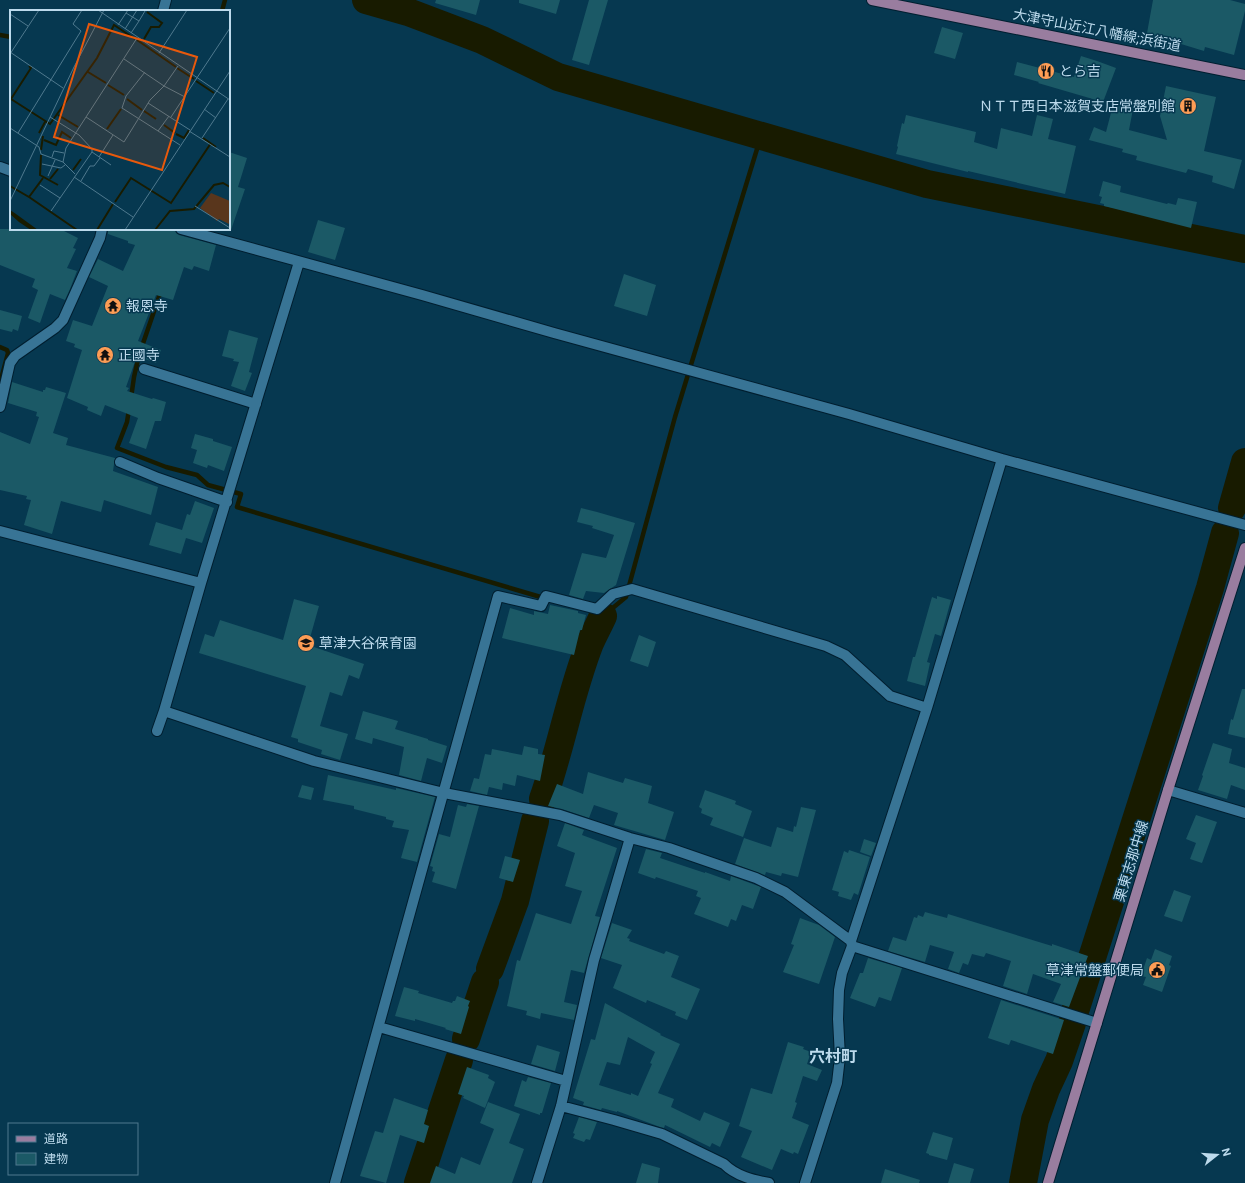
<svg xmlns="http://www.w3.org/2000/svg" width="1245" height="1183" font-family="Roboto,'Noto Sans JP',sans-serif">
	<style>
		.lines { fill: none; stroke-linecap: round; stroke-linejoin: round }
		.stream { stroke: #181b00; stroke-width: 4.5 }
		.river { stroke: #181b00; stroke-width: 28 }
		.building { fill: #1b5966; fill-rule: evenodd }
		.minor-casing { stroke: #001e2f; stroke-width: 12 }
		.primary-casing { stroke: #001e2f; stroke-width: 12 }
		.minor { stroke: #387495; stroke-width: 10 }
		.primary { stroke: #997d9f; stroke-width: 10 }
		.labels { text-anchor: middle; stroke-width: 3; stroke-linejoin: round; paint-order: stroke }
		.street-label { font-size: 14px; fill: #bcdaec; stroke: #063850 }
		.poi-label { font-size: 14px; fill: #bcdaec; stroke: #063850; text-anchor: start }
		.quarter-label { font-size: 16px; font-weight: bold; fill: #bcdaec; stroke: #063850 }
		.inset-river { fill: none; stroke: #181b00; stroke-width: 2 }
		.inset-road { fill: none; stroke: #4f798e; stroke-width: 1 }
		.view { fill: #e8590c; fill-opacity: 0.15; stroke: #e8590c; stroke-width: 2 }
		.inset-edge { fill: none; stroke: #bcdaec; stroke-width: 2 }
	</style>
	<rect width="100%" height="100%" fill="#063850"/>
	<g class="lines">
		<path class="stream" d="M222,11L225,0
			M0,35L11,37
			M0,347L7,350L8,353L0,383
			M131,398L134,377L139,355L161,291
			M129,409L127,422L117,448L166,467L197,475L208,485L241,494L237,507L544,598
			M592,612L603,616L626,597L675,417L761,136"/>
		<path class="river" d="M366,0L408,12L482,40L558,77L927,184L1245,249
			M1232,508L1245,462
			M543,799C561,748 570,694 590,643C594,634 599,625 603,616
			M490,969L515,901L535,821
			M1076,1008L1210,588L1225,533
			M466,1039L485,982
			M418,1183L459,1060
			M1023,1183L1035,1120L1046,1089L1059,1061L1072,1023"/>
	</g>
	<path class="building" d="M436,0H480L476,15L435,3Z
		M519,0H560L556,14L519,3Z
		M589,0H608L589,65L572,60Z
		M1153,0H1230L1245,4V11L1234,55L1205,47L1204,51L1168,40L1167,48L1148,45L1150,34L1147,33Z
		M942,27L963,33L955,59L934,53Z
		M1081,56L1097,61L1116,68L1103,102L1038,83L1039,82L1014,75L1017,62L1074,77Z
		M1166,86L1216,97L1204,151L1242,160L1234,189L1212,182L1213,176L1188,169L1186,173L1136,160L1137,156L1122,152L1123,149L1089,140L1094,127L1106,132L1113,105L1133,109L1129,130L1167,140L1160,116Z
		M906,115L976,132L974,142L997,149L1001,128L1032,136L1037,115L1053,119L1048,139L1076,146L1065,194L968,171V172L896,154L898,147L897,146L902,123L904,124Z
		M229,152L247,158L238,187L245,189L231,230H229Z
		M1103,181L1121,186L1120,192L1167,204L1168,203L1176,205L1178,198L1197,202L1191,228L1104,206V204L1100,203L1102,197L1099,196Z
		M318,220L345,228L335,260L308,252Z
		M0,229H60L78,238L73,248L76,249L67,268L77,271L70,289L65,300L50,294L40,323L28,318L38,290L32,287L35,279L0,265Z
		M108,229H175L176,233L179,235L216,245L209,271L194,266L192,270L184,267L173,300L156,295L138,341L161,350L156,363L137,356L126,387L129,388L127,391L152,399L153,398L166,402L161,421H155L146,449L129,443L138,418L105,405L101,416L87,410L88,407L67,398L82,350L74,347L75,344L66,341L73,320L92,326L108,286L89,277L98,259L123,271L135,245L128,243V241L108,234Z
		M624,274L656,285L647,316L614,306Z
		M0,310L22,316L18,331L13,329L12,332L0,329Z
		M229,330L258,338L249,372L252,373L245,391L231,386L239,362L233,361L234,359L222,356Z
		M12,382L43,392V390H45L46,387L66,393L53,433L68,438L66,445L115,458L113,471L158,487L151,515L104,500L101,512L61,501L52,534L24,525L31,500L26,499L27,496L0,490V432L30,444L39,417L36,416L37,412L8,403Z
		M195,434L213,439V441L232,447L224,471L208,465L207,468L193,463L197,450L191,448Z
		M195,501L214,508L202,543L186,538L181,554L149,545L156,522L182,530L187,514L190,515Z
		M581,508L597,512L635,523L616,585L604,593L586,591L583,599L569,595L582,553L606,558L614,535L592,528L593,526L577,522Z
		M937,596L951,600L941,636L935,634L927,662L930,663L925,686L907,681L913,657H915L932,597L937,599Z
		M294,599L319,606L308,645L364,664L359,679L349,675L342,696L330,692L320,726L348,734L340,760L321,754L322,750L298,742V739L291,737L306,686L199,653L205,634L214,637L220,620L283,640Z
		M550,605L578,611V613L586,615L582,630H580L574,655L502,638L510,608L534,615V611L548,614Z
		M639,635L656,642L648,667L630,661Z
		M1242,689H1245V738L1228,734L1231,719L1233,720Z
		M363,711L398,721L395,729L428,739V740L447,746L442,763L427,758L421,781L399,775L404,747L373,738L372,744L355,739Z
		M1213,743L1232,749L1229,763L1245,768V790L1231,785L1227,799L1198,790L1203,776L1202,775Z
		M524,746L538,749V754L545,755L540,781L517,775L515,786L503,783L502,790L489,787L487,795L470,791L474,778L479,779L485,754L491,755L492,749L522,755Z
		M588,772L623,783L625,778L652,786L648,803L674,812L665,840L614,825L618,813L594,805L589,818L562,809L548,806L557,784L583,794Z
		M328,775L396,790V788L435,797L417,862L401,858L409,830L392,827L394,821L386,819V817L354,809V806L323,800Z
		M302,785L314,788L311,800L298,797Z
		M705,790L736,801L735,804L752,811L743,837L710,825L713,818L701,813L702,809L699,807Z
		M467,804L479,806L456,889L432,882L435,872L432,871L433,867L430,866L439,834L450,837L458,805L466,807Z
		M801,807L816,810L798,877L782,873L781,876L766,872L765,875L735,864L744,838L771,847L777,827L793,832L794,826L796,827Z
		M1196,815L1217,822L1202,863L1190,859L1196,843L1186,839Z
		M565,823L584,830L582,835L617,848L595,916L600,917L584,973L571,970L564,1002L577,1005L574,1020L541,1013L540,1019L526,1015L527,1011L507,1006L517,960L520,961L536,913L571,924L582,891L565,886L575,853L557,846Z
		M864,839L876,843L871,856L860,852Z
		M646,849L662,853L660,858L705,873V872L730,881L731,876L761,887L753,909L742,905L736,921L731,919L728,927L694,914L701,898L696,896L698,891L656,877L655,879L638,873Z
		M849,850L870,857L858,895L854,893L851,900L838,896L839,892L832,890L844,851L848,853Z
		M505,856L520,860L513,882L499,878Z
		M1174,890L1191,896L1182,922L1164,916Z
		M925,912L947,918L948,914L1052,946V944L1088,956L1069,1007L1053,1002L1061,984L1033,974L1027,994L1003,986L1011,961L986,953L984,957L972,954L968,965L963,963L959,973L948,969L954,952L930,945L925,962L888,951L893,937L906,941L914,917L917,918L918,915L923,917Z
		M800,918L819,925L835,937L819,984L783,972L794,945L791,944Z
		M612,923L632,930L627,938L630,939L629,941L664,954L666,951L679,956L671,977L700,989L687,1020L675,1015L676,1012L647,1000L646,1003L613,988L622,965L601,958Z
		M1155,949L1172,956L1169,965L1171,966L1162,992L1143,985L1146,977L1141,976L1147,958L1151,960Z
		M868,958L902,968L891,1001L879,997L875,1007L850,998L860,973H863Z
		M404,987L419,991L418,993L452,1003L453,1001H455L457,996L470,1001L468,1006L469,1007L461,1034L445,1029L446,1028L415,1019V1021L395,1016Z
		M1001,1000L1064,1020L1053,1054L1011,1040L1009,1045L988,1038Z
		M605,1003L661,1034L660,1035L680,1044L658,1093L674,1099L671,1107L700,1121L704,1112L730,1123L720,1147L712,1143L710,1147L665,1125L664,1128L660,1127L617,1111V1112L602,1108L601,1110L583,1105L584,1102L573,1098L591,1039L595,1040ZM628,1037L655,1052L650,1063L652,1064L638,1096L631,1093V1095L599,1085L607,1062L620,1065Z
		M788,1042L804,1047L803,1049L811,1052L807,1064L822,1070L817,1081L803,1076L795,1102L797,1103L792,1118L809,1125L798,1154L794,1152L793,1154L781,1149L772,1170L741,1157L752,1131L739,1126L751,1088L772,1094Z
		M537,1045L560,1052L555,1071L531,1064Z
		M467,1067L489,1075L488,1078L495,1082L485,1108L463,1098L464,1096L458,1094Z
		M528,1077L551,1083L542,1113H540V1115L514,1106L522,1080L526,1082Z
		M394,1098L428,1110L424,1124L429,1126L424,1143L400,1135L386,1183L360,1176L375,1131L383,1133Z
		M488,1102L520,1114L509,1143L524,1149L512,1183H430L436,1166L455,1174L461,1157L480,1165L494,1129L480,1123Z
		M579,1117L597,1122L590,1140L586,1139L584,1142L573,1138L575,1134L573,1133Z
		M933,1132L953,1138L947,1160L929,1155V1154L926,1153Z
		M642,1163L660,1168L658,1183H636Z
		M954,1163L974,1169L970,1183H948Z
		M885,1169L920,1180L919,1183H881Z"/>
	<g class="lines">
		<g class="minor-casing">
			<path id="minor" d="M163,11L166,0
				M0,167L11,171
				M181,229L422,295L554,333L849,414L1002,459L1245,525
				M144,369L256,404
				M0,407L10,363L15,356L55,328L63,320L100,238L102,229
				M120,462L158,478L227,502
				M0,531L201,583
				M164,711L314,761L444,793L560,815L630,838L669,848L756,878L785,892L851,941L852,946L1097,1023
				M157,731L164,711L201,583L299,262
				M1168,790L1245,813
				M851,941L927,708L1002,459
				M379,1027L566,1081
				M561,1106L614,1120L662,1134L724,1164C736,1176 753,1180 769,1183
				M335,1183L498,596L541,606L546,596L597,609L613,594L632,589L826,646L845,655L890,696L927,708
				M537,1183L561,1106L594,960L630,838
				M805,1183L837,1083L840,1057L838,1019L839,990L842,973L852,946"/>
		</g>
		<g class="primary-casing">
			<path id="primary" d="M872,0L1245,75
				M1048,1183L1168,790L1245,548"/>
		</g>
		<use href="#minor" class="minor"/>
		<use href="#primary" class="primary"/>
	</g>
	<defs>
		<g id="restaurant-disc" transform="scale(0.9)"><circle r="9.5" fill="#fd9d55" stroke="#063850"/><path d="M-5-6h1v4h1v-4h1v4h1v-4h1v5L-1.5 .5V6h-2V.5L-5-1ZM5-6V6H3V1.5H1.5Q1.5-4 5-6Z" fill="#111"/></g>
		<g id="building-disc" transform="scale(0.9)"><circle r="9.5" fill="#fd9d55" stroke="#063850"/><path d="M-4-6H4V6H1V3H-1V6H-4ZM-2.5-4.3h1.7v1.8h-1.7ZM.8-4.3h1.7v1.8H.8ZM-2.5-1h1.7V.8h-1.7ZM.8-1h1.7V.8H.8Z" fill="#111"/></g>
		<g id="temple-disc" transform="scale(0.9)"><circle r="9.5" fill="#fd9d55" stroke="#063850"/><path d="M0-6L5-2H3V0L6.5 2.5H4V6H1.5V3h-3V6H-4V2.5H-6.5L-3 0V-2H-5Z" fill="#111"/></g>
		<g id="school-disc" transform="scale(0.9)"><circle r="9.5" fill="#fd9d55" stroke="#063850"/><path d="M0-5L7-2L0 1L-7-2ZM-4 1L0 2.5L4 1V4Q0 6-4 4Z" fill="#111"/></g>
		<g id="civic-disc" transform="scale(0.9)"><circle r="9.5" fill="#fd9d55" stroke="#063850"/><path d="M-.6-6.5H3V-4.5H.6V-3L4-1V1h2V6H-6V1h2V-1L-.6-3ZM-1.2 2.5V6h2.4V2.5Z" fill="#111"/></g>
	</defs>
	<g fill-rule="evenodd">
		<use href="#restaurant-disc" x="1046" y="71"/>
		<use href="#building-disc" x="1188" y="106"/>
		<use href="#temple-disc" x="113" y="306"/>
		<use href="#temple-disc" x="105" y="355"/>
		<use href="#school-disc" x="306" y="643"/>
		<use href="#civic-disc" x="1157" y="970"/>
	</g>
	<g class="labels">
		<g class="street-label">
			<text transform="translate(1097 30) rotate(11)" y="5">大津守山近江八幡線;浜街道</text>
			<text transform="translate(1131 861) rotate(-73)" y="5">栗東志那中線</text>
		</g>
		<g class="poi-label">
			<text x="1059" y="76">とら吉</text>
			<text x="1175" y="111" text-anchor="end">ＮＴＴ西日本滋賀支店常盤別館</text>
			<text x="126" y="311">報恩寺</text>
			<text x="118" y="360">正國寺</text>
			<text x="319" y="648">草津大谷保育園</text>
			<text x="1144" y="975" text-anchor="end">草津常盤郵便局</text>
		</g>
		<g class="quarter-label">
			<text x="833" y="1062">穴村町</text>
		</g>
	</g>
	<g transform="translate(10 10)">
		<rect width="220" height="220" fill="#063850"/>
		<path d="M201,183L220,191L219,214L209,209L207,211L190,198Z" fill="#59361c"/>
		<path d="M0,200L6,204L28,220H21L9,212L0,204Z" fill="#181b00"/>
		<path class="inset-river" d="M134,29L141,17H149L152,13L137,2M127,30L166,57M19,56L21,58L1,89L40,114L87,48L104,15L125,29M167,58L184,69M78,62L96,73M186,71L204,83M98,75L114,85M117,89L132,100M134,101L146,109M48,105L68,117M154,115L165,123M97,119L111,99M29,123L35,112M166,124L174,128L179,120M193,128L206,137M34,130L46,135L52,122L61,128M31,140L33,126M31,145L30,165L48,175M63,160L71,149M40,169L48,159M0,176L19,187L33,168M19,187L67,220M105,192L121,168L161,193L201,133M87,220L103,194M145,220L160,201L184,199L204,175L213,173L220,177"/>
		<path class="inset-road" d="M88,0L220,90M116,3L129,11L135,1M0,4L18,16M108,15L118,0M115,19L127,0M121,23L129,11M0,42L53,78M149,43L177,0M0,44L29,0M114,49L154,76M135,62L116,86L112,98L170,135M154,76L175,87M138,93L180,120M194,99L206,108M40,107L69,125L82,139V142L101,155M76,107L114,132M161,107L220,18M0,118L29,137L31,144L53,152M148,121L159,106M179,121L220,147M8,123L71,21L63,14L72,0M192,128L218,89M114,132L140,90L154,76L168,56M42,147L44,141L54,143M89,147L103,125M32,154L51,158L55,155M65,164L53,152L56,138L127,28M38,166L45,150M64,167L123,207M71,171L80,156H84L90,148M30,175L50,188M0,191L64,57L94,0M185,196L220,218M41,201L82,142M115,220L220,61"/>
		<path class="view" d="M79,14L187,47L152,160L44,127Z"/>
		<rect width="220" height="220" class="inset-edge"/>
	</g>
	<rect x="8" y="1123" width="130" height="52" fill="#063850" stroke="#4f798e"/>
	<rect x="16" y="1136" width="20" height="6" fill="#997d9f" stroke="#4f798e"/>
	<text x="44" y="1143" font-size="12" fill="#bcdaec">道路</text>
	<rect x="16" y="1153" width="20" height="12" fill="#1b5966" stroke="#4f798e"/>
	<text x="44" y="1163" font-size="12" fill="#bcdaec">建物</text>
	<g transform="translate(1217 1155) rotate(73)" stroke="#063850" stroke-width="3" paint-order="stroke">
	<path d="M0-3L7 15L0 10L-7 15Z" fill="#bcdaec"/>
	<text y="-6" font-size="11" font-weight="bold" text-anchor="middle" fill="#bcdaec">N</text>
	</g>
</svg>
